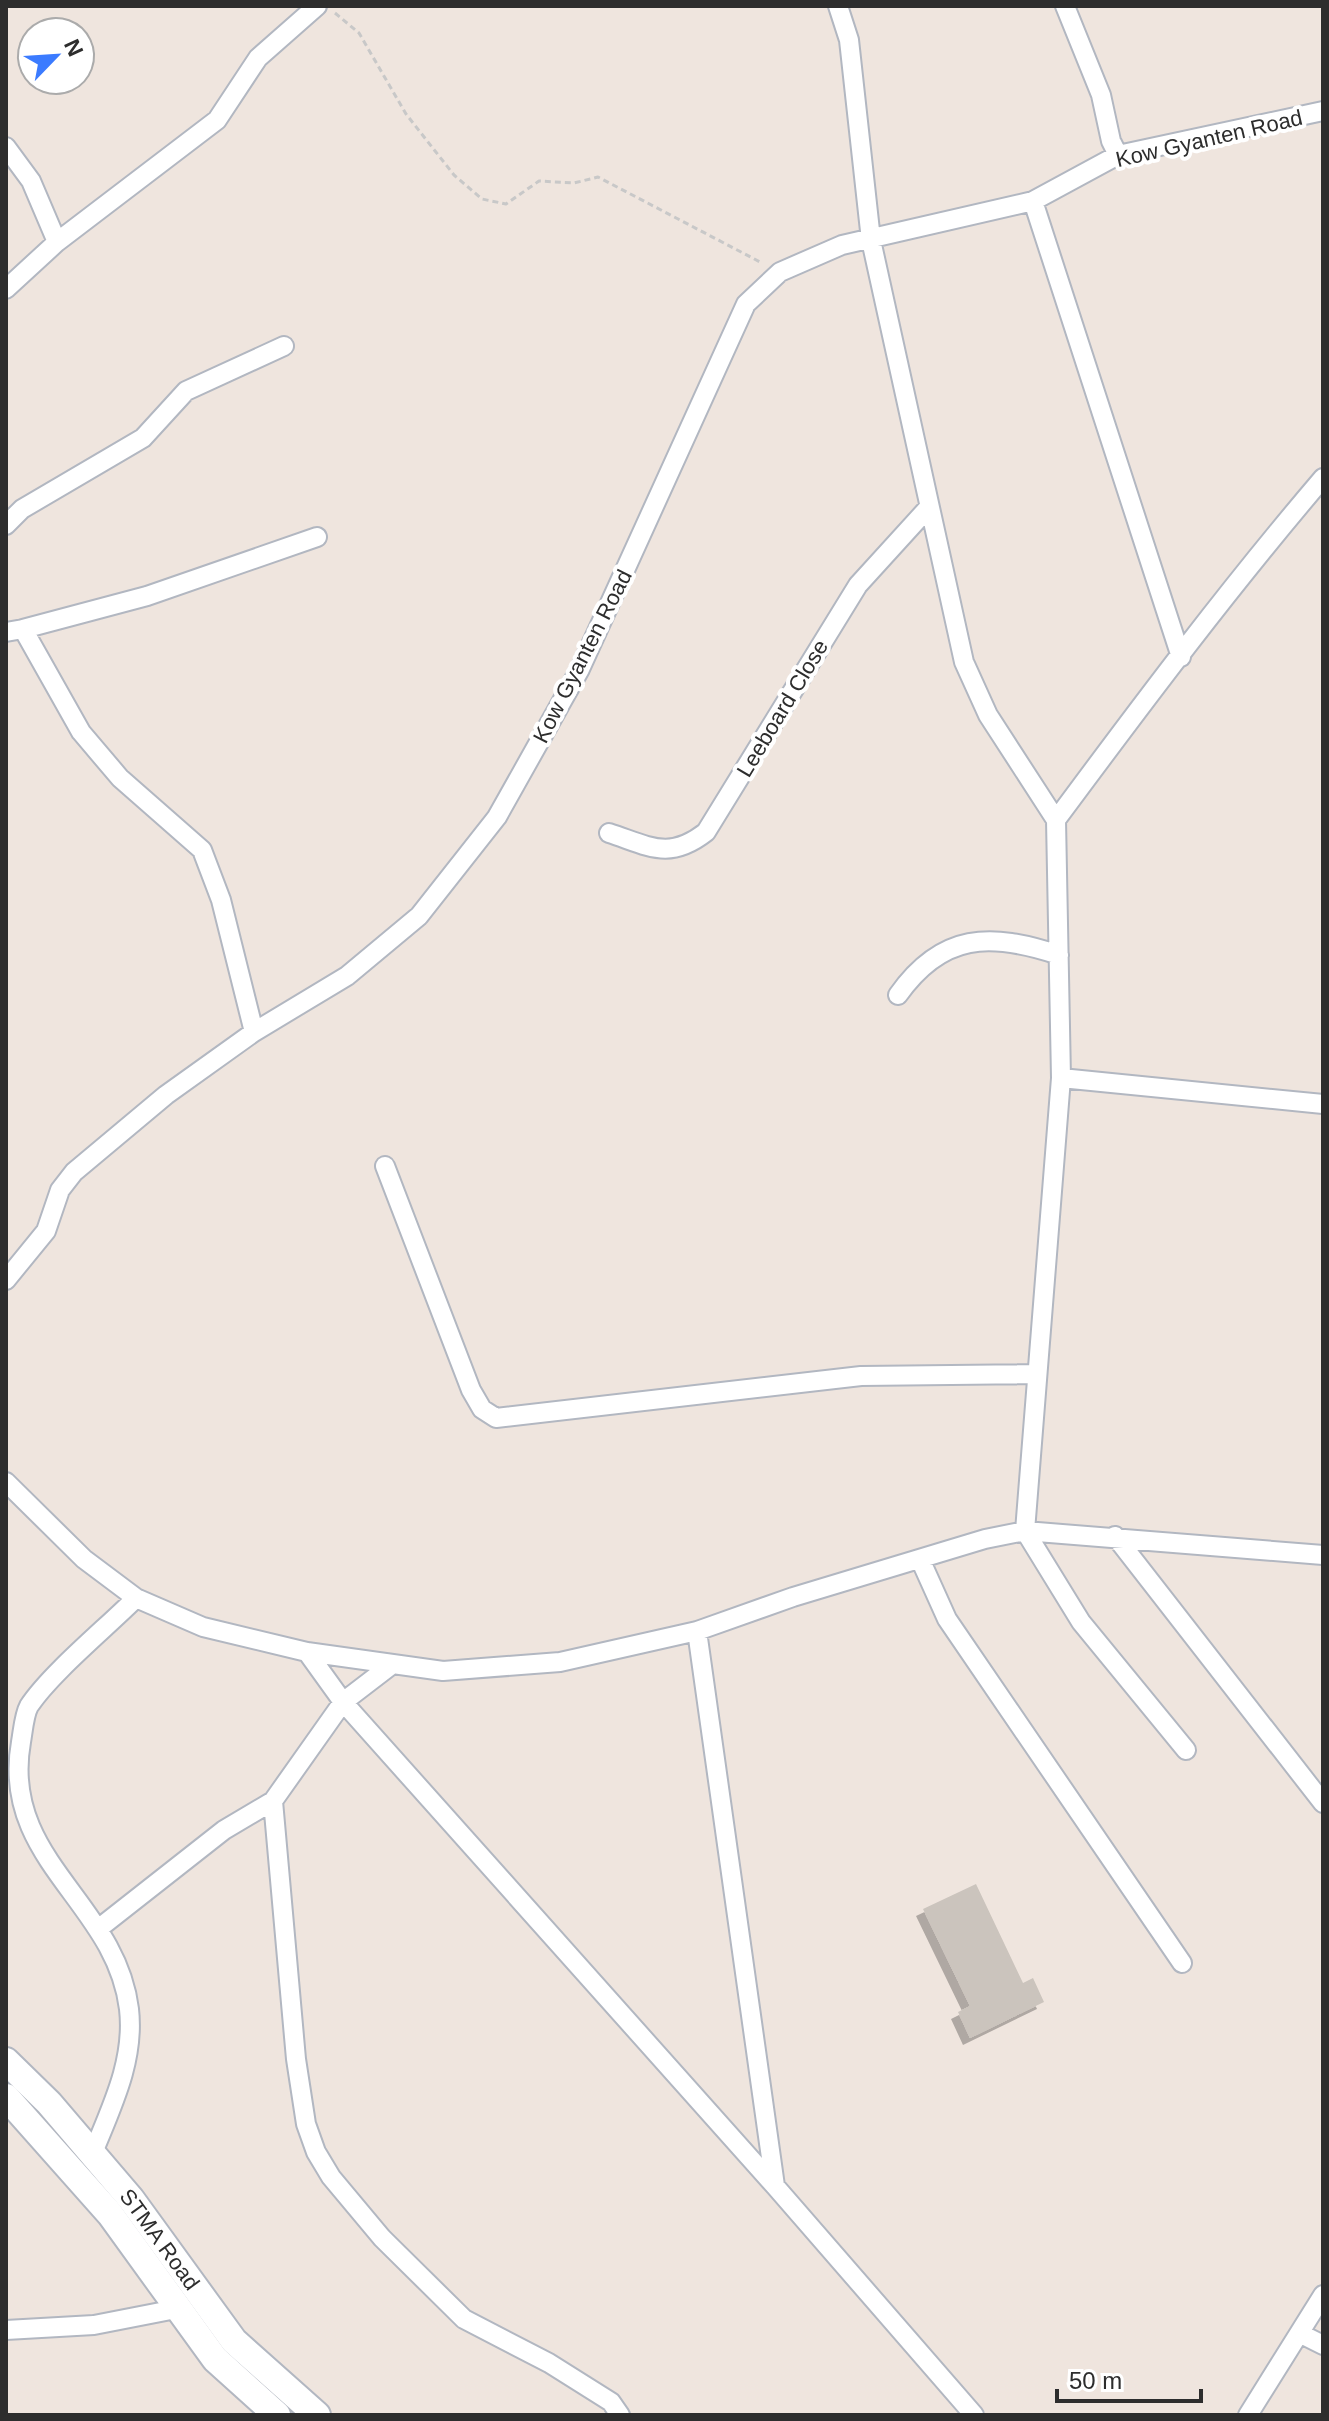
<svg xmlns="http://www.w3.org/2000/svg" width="1329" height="2421" font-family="Helvetica,sans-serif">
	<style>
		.building { fill: #cbc4bd; filter: url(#shadow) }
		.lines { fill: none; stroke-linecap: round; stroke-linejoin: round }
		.street-casing { stroke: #b2b7c1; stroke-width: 22 }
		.secondary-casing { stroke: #b2b7c1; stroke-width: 30 }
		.path { stroke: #c8c8c8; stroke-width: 3; stroke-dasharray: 6 4; stroke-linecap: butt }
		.street { stroke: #fff; stroke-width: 18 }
		.secondary { stroke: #fff; stroke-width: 26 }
		.labels { text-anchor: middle; stroke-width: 8; stroke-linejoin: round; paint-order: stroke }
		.street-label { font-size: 22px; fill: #2d2d2d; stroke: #fff }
	</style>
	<defs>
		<filter id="shadow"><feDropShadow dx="-7" dy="7" stdDeviation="0" flood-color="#0004"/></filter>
	</defs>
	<rect width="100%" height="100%" fill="#efe5de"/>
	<path class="building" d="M976,1884L1023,1983L1033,1978L1044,2002L970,2038L958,2012L970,2006L923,1909Z"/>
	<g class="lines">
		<g class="street-casing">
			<path id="street" d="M838,6L849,40L871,240L964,662L988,715L1056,820L1061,1078
				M1065,6L1101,95L1111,141L1118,155
				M6,147L31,181L57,242
				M1033,201L1181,657
				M6,289L57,242L217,120L258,58L317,6
				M6,525L22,509L143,438L186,391L284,346
				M23,629L147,596L317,537
				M6,632L23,629L81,732L120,778L202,850L221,900L254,1032L347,976L419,916L497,817L580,669L746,304L780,272L842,245L1033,201L1118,155L1323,111
				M1056,820C1142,704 1229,588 1323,478
				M609,833C649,846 669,861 706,832L858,585L929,507
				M898,995C942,933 990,932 1059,955
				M385,1166L471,1390L482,1409L496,1418L861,1376L1037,1374
				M6,1280L46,1231L60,1190L74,1172L166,1095L254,1032
				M6,1482L84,1559L136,1598L203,1627L307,1652L443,1671L560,1662L697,1631L793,1597L985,1539L1025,1531L1323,1555
				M1115,1536L1323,1803
				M920,1559L947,1619L1182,1963
				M697,1631L775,2186
				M307,1652L343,1702L775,2186L974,2415
				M390,1666L343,1702L273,1801L296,2059L306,2124L316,2152L331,2177L382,2238L464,2319L549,2363L611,2402L620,2415
				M1186,1750L1081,1622L1025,1531L1061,1078L1323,1104
				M98,1929L224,1830L273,1801
				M92,2155C111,2108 135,2061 129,2009C116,1902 0,1860 21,1742C23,1731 24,1715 29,1706C51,1673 106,1628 136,1598
				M6,2330L94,2325L176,2309
				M1301,2334L1323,2345
				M1248,2415L1323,2295"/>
		</g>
		<g class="secondary-casing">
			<g id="secondary">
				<path id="s1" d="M6,2061L49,2103L131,2199L234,2341L317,2415"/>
				<path d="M6,2097L110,2214L215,2359L277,2415"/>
			</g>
		</g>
		<path class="path" d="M335,13L359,33L406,114L454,175L482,199L506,204L539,181L574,183L598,177L762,263"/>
		<use href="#street" class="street"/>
		<use href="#secondary" class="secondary"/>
	</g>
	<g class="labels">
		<g class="street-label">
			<text transform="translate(1209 138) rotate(-13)" y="8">Kow Gyanten Road</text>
			<text transform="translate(582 656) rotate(-63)" y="8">Kow Gyanten Road</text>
			<text transform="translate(782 708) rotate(-59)" y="8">Leeboard Close</text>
			<text dy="8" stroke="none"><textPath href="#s1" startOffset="236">STMA Road</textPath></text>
		</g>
	</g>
	<rect width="1329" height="2421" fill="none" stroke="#2d2d2d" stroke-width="16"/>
	<g transform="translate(56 56) rotate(65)"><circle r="38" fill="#ffffff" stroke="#ababab" stroke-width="2"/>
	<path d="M0-6L14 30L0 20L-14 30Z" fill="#3b7bff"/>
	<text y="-12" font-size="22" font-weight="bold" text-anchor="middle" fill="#2d2d2d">N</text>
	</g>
	<path d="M1057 2389v12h144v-12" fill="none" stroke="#2d2d2d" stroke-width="4"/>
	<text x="1069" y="2389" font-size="24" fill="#2d2d2d" stroke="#ffffff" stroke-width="6" paint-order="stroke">50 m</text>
</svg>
